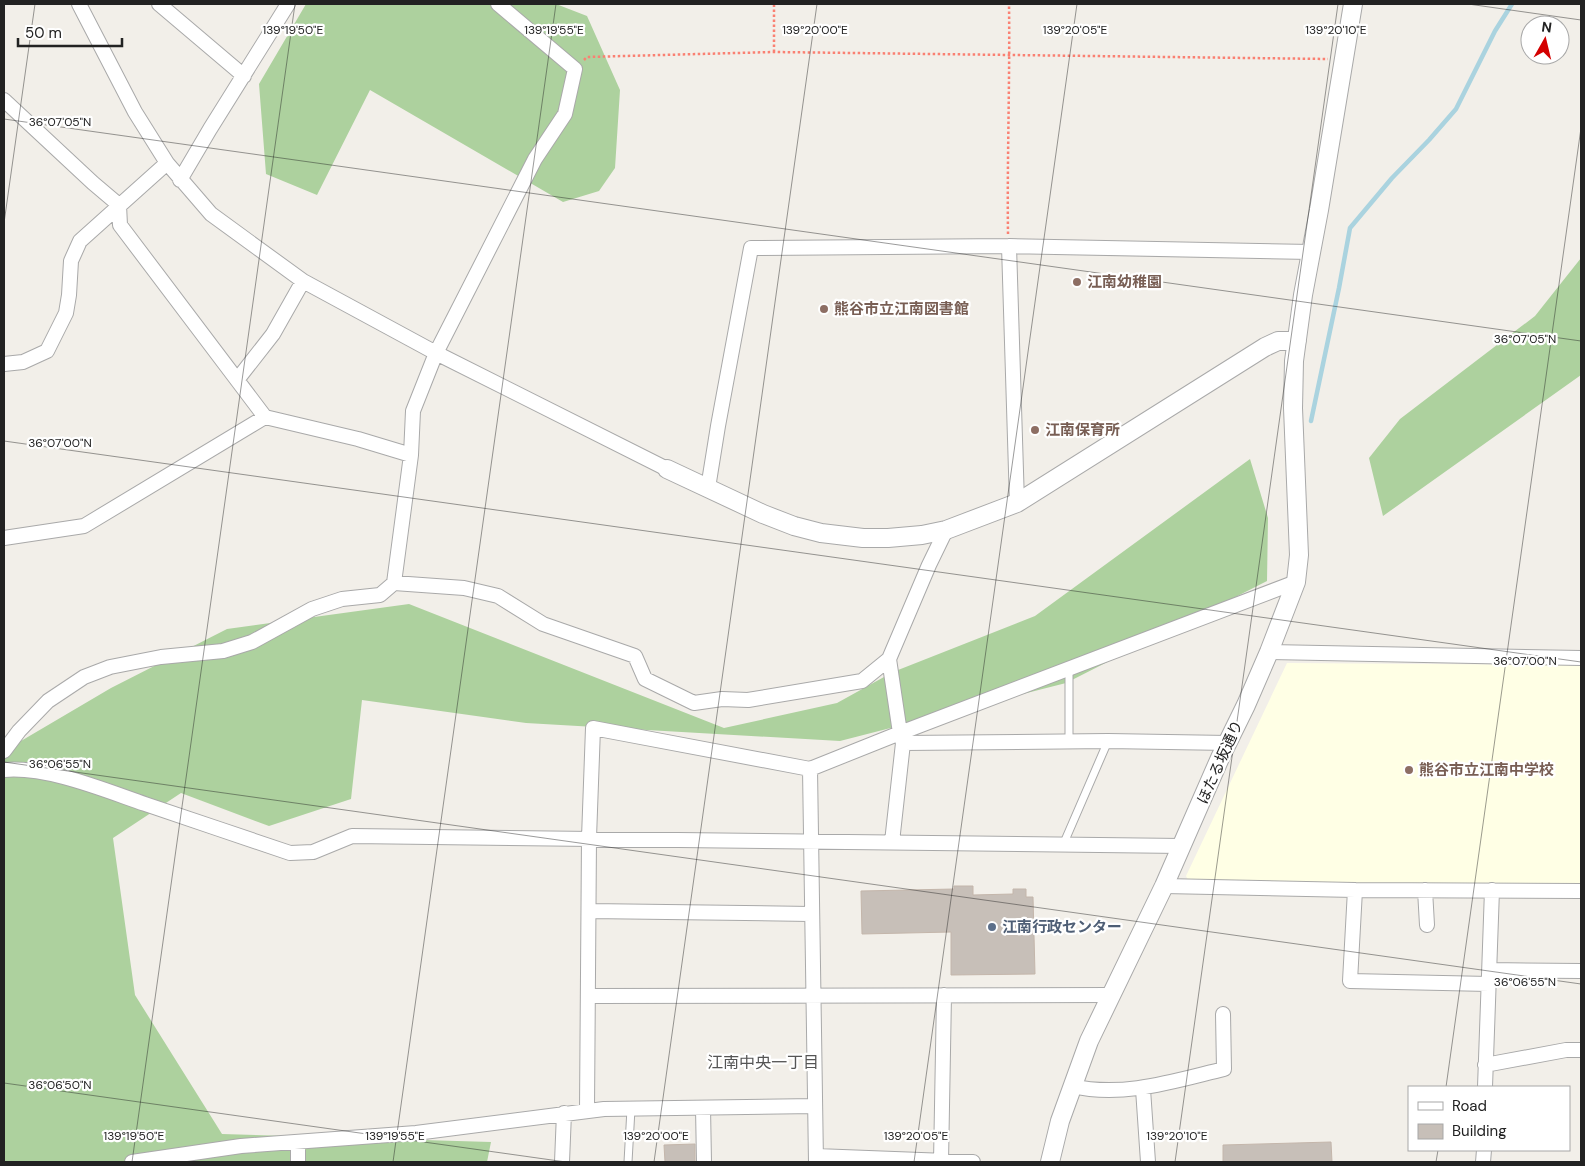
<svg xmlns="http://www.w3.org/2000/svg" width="1585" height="1166" font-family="'DM Sans','Noto Sans JP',sans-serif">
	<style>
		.education { fill: #ffffe5 }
		.forest { fill: #add19e }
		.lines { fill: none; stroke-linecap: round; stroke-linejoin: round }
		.stream { stroke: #aad3df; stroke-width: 4.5 }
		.building { fill: #c7bfb8; stroke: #c4b6ab }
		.service-casing { stroke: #a9a9a9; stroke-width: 9 }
		.minor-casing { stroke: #a9a9a9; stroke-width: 16 }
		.tertiary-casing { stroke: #a9a9a9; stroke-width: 20 }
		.path { stroke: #fa8072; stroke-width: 2.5; stroke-dasharray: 2.5 2.5; stroke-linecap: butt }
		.service { stroke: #fff; stroke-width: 7 }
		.minor { stroke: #fff; stroke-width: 14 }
		.tertiary { stroke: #fff; stroke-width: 18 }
		.ticks { fill: none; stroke: #222; stroke-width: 1; stroke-opacity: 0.45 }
		.education-dot { fill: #8d6e63; stroke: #fff; stroke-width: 2 }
		.service-dot { fill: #5c6f8a; stroke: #fff; stroke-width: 2 }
		.labels { text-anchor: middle; stroke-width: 4.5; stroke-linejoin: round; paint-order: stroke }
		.education-label { font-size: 15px; font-weight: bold; fill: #785e54; stroke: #fff; text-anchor: start }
		.street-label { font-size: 15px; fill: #222; stroke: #fff }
		.service-label { font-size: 15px; font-weight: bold; fill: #4e5e75; stroke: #fff; text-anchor: start }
		.neighbourhood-label { font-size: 16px; fill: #555; stroke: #fff }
		.ticks-label { font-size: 12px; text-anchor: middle; fill: #222; stroke: #fff; stroke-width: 4.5; stroke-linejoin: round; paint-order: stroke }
	</style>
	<rect width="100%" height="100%" fill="#f2efe9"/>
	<path class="education" d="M1287,663L1581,665V884L1189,882L1186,876Z"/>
	<path class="forest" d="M306,4H556L587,16L620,90L615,168L599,191L563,202L370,90L317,195L266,174L259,84Z
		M1581,258V375L1383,516L1369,458L1400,419L1535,316Z
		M1250,459L1268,518L1267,581L1066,683L840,741L526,723L362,700L351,799L269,826L181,793L113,838L135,995L222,1134L491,1142L487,1162H4V751L111,688L227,629L409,604L724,728L837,703L893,672L1035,616Z"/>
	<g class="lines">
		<path class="stream" d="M1311,421L1339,288L1350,228L1392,178L1429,140L1456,109L1495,31L1512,4"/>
	</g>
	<path class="building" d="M954,886H973V895L1013,894V889H1026V897H1033L1035,974L951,975V932L862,934L861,891L954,889Z
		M1331,1142L1332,1162H1223V1145Z
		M695,1144V1162H665L664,1145Z"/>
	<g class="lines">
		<g class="service-casing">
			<path id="service" d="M1069,669V741
				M1063,845L1108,741
				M628,1162L631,1109"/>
		</g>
		<g class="minor-casing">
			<path id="minor" d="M79,4L135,112L167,163L211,214L303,281L436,353L667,469
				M159,4L244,76
				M4,100L93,183L119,205L120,225L265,417
				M180,180L210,129L288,4
				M1009,246L1017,503
				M4,364L23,362L47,351L66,313L69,295L71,261L80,241L167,163
				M237,380L273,334L303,281
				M708,488L718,426L751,248L1009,246L1311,252
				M4,538L84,526L265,417L358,439L411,455
				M394,583L464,588L498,596L543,624L635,656L645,679L694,703L722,699L748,700L862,681L889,659L929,565L946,530
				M1269,652L1581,658
				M889,659L900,733L903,743L892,842
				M903,743L1108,741L1228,743
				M4,751L19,731L48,701L84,677L110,667L161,657L223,651L252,642L312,609L342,599L380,595L394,583L411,455L413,411L436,353L535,159L565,114L575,69L498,4
				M810,769L900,733L1296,582
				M4,770C47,766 104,790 145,804C193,820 242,837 290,853L313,852L352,836L1182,846
				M1164,886L1355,890L1581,891
				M1355,890L1350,981L1489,984
				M1425,890L1427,925
				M589,911L811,914
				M1489,970L1581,971
				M588,996L1111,995
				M1485,1065L1566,1050H1581
				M1072,1086C1123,1098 1174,1081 1224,1069L1223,1014
				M1485,1087L1492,890
				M1143,1089L1148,1162
				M703,1108L704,1162
				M587,1110L589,838L593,728L810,769L816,1162
				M816,1156L973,1162
				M132,1162L241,1146L416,1133L604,1109L815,1106
				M298,1162V1142
				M562,1162L564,1113
				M941,1162L944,995
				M1483,1162L1484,1150"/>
		</g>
		<g class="tertiary-casing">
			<path id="tertiary" d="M667,469L763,514L794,526L821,533L863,538H888L922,535L946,530L1017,503L1265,347L1278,341H1297
				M1050,1162L1060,1121L1089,1041L1164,886L1220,758L1246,705L1269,652L1296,582L1299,555L1293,408L1294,361L1303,295L1319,210L1353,4"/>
		</g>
		<path class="path" d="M774,52V4
			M584,60L587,57L774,52L1328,59
			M1008,234C1007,157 1010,81 1009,4"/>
		<use href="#service" class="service"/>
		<use href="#minor" class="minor"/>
		<use href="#tertiary" class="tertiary"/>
	</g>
	<path class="ticks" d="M1468,4L1581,20M4,119L1581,341M4,223L35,4M4,441L1581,662M4,762L1581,984M4,1083L566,1162M1446,1087L1581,128M132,1162L295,4M393,1162L556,4M654,1162L817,4M914,1162L1077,4M1175,1162L1338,4M1436,1162L1438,1150"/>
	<g class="education-dot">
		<circle cx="1077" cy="282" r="5"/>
		<circle cx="824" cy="309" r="5"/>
		<circle cx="1035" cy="430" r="5"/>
		<circle cx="1409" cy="770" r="5"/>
	</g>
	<circle class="service-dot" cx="992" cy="927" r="5"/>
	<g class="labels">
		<g class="education-label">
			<text x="1087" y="287">江南幼稚園</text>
			<text x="834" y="314">熊谷市立江南図書館</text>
			<text x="1045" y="435">江南保育所</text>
			<text x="1419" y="775">熊谷市立江南中学校</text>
		</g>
		<g class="street-label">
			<text transform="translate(1220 762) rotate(-66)" y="5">ほたる坂通り</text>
		</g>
		<g class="service-label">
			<text x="1002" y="932">江南行政センター</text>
		</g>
		<g class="neighbourhood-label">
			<text x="763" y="1068">江南中央一丁目</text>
		</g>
	</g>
	<g class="ticks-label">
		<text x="293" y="34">139°19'50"E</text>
		<text x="554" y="34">139°19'55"E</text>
		<text x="815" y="34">139°20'00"E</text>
		<text x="1075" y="34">139°20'05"E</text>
		<text x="1336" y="34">139°20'10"E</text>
		<text x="60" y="126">36°07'05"N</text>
		<text x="1525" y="343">36°07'05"N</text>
		<text x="60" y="447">36°07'00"N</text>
		<text x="1525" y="665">36°07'00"N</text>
		<text x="60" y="768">36°06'55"N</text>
		<text x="1525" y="986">36°06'55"N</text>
		<text x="60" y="1089">36°06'50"N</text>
		<text x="134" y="1140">139°19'50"E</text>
		<text x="395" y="1140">139°19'55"E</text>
		<text x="656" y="1140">139°20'00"E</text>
		<text x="916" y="1140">139°20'05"E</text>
		<text x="1177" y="1140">139°20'10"E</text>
	</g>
	<rect width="1585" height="1166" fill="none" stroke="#222222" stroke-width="10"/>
	<rect x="1408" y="1086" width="162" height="65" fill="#ffffff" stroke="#a7a7a7"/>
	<rect x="1418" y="1102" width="25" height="8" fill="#ffffff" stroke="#a7a7a7"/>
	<text x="1452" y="1111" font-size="15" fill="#222222">Road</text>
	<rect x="1418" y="1124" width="25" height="15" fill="#c7bfb8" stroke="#a7a7a7"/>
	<text x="1452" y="1136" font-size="15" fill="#222222">Building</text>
	<g transform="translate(1545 40) rotate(8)"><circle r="24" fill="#ffffff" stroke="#a7a7a7"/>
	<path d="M0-4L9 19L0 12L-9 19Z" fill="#d40000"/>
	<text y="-8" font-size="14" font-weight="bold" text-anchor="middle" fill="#222222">N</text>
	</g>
	<path d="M18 38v8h104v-8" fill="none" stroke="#222222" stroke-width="2.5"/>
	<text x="25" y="38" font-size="15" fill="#222222" stroke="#ffffff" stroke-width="4" paint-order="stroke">50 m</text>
</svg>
